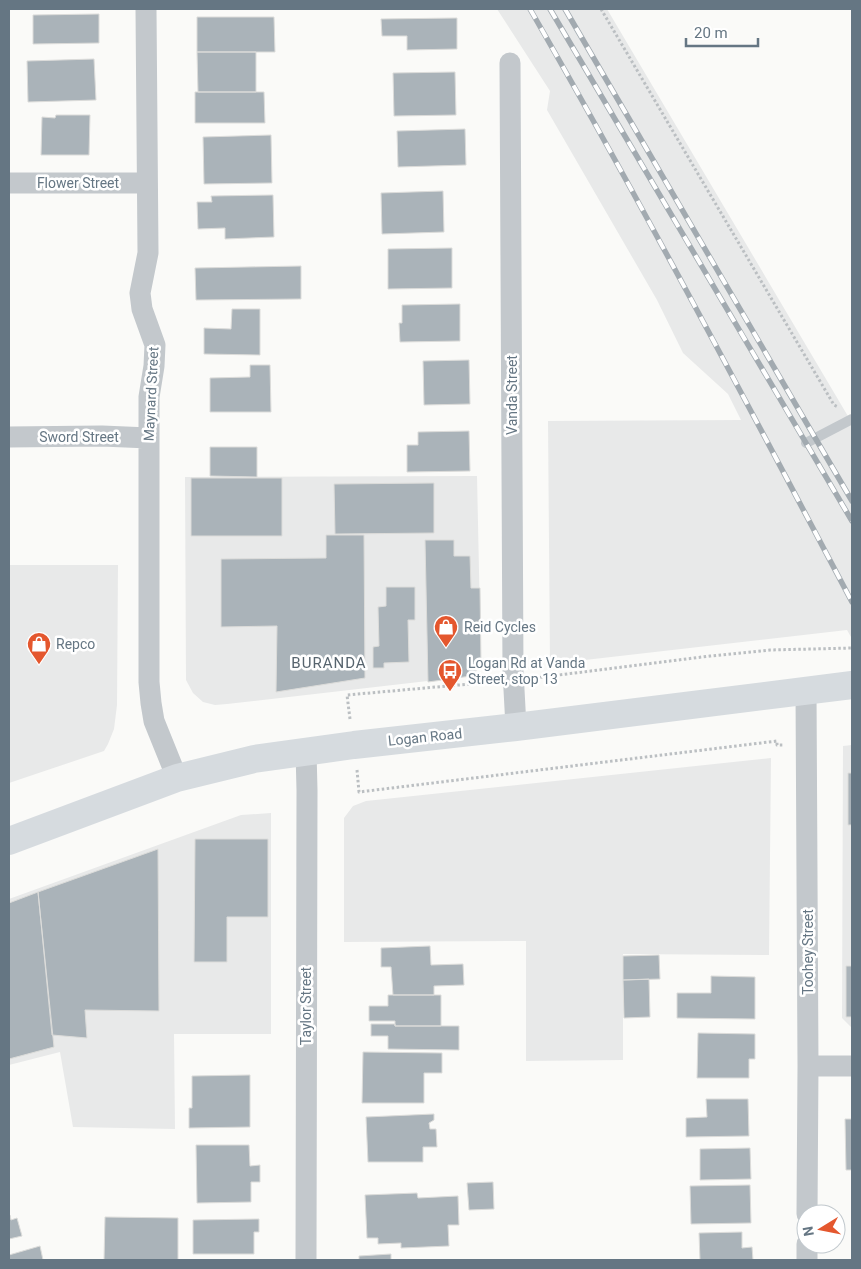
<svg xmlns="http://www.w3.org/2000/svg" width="861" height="1269" font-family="Roboto,sans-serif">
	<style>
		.built { fill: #e8e9e9 }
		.building { fill: #aab3b9; stroke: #dcdcda }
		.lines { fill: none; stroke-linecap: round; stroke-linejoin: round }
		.path { stroke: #bbbfc2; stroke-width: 3; stroke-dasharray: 2.5 2.5; stroke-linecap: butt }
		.lane { stroke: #c3c8cc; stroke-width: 10 }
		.street { stroke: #c3c8cc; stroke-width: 21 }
		.primary { stroke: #d6dbdf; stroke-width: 28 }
		.rail-casing { stroke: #a2aab0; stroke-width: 5.5 }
		.rail { stroke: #fff; stroke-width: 4; stroke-dasharray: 11; stroke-linecap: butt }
		.labels { text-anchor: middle; stroke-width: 5; stroke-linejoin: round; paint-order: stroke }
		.street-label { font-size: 14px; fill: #657683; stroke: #fff }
		.poi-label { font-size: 14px; fill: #657683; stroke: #fff; text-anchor: start }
		.neighbourhood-label { font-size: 15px; letter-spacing: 1px; fill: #57646e; stroke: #fff }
	</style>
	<rect width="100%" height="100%" fill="#fafaf8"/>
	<path class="built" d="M497,9H607L852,423V637H851L847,630L550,664L548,421L741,420L728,394L683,353L657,300L547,110L550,91Z
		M477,476L481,665L471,676L227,704L215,705L203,702L193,693L186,680L185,477Z
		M9,565H118L117,705L114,729L108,744L104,751L9,783Z
		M852,745V1028L842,1018L843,746Z
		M771,758L769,955L623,954V1060L526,1061V941L344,942V818L353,806L366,801Z
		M271,813V1034H174L175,1129L73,1127L60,1052L9,1065V899L241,815Z"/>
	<path class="building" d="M99,14V43L33,44V15Z
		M197,17H274L275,52H197Z
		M457,18V49L407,50V36H382L381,19Z
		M197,52H256V92H198Z
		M94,59L96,100L28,102L27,61Z
		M455,72L456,115L394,116L393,73Z
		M195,92H264L265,123H195Z
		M56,115H90L89,155H41L42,117L55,118Z
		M465,129L466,165L398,167L397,131Z
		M271,135L272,183L204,184L203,137Z
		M443,191L444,232L382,234L381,193Z
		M273,195L274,237L225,239V228L198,229L197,202H212L211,196Z
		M452,248V288L388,289V249Z
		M301,266V299L196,300L195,268Z
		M460,304V341L400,342L399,323H402V305Z
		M232,309H260V355L204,354V328L231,329Z
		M469,360L470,404L424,405L423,361Z
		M250,365H270L271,412H210V378L250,377Z
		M469,431L470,471L407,472V445H418V432Z
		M210,447H257V477L210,476Z
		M191,478H282V536H191Z
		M434,483V533L335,534L334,484Z
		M326,535H364L365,678L276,692L277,626L221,627V559L326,558Z
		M425,540H454V556H470L471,588H480L481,665L471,676L428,682Z
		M386,587H415V620H408L409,662L384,663V668H373V647L379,646L378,607L386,606Z
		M848,773H852V825H848Z
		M195,839H268V917H227V962H194Z
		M158,849L159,1011L85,1010L87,1038L52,1035L38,892Z
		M38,892L54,1047L9,1059V903Z
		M430,946L431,965L463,964L464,985L434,986V995H393L391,967H381V948Z
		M659,955L660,979L623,980V956Z
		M846,966H852V1017H846Z
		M711,976L755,977V1019L677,1018V993H711Z
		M649,979L650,1017L624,1018L623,980Z
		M388,995H441V1026H395V1021H369V1006H388Z
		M371,1024H395V1026H459V1050L388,1049V1036H371Z
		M698,1033L755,1034V1059H749V1078H697Z
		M363,1052L442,1053V1073H424V1103H362Z
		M250,1075V1127L189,1128V1108H192V1076Z
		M706,1099H748L749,1136L686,1137V1118L707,1117Z
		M434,1114V1120L429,1123L430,1129H436L437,1147H423V1162H368L366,1117Z
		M845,1119H852V1170H846Z
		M196,1145H249L250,1166L260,1165V1182H251V1202L197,1203Z
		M750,1148L751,1179L700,1180V1149Z
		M493,1182L494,1209L469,1210L467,1183Z
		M750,1185L751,1223L691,1224L690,1186Z
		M417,1193L418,1198L458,1196L459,1225H448L449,1246L401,1248V1243L378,1244V1238H367L365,1195Z
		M9,1215H10L11,1220L17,1218L22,1236L9,1239Z
		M105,1217L178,1218V1260H104Z
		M259,1219V1232H254V1254H193V1220Z
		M742,1232V1248L752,1247L753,1260H700L699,1233Z
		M40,1246L43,1260H9V1255Z
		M391,1254V1260H359V1256Z"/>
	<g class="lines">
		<path class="path" d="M601,9L834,405L838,407
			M535,678L710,656L770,650L852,648
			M350,719L347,695L492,682
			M357,770L359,792L777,741V745H784"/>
		<path class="lane" d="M806,443L852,419"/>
		<path class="street" d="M146,9L148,253L140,293L142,309L155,345L154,366L149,397V682L151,703L154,721L177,778
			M510,63L513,671L516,727
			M9,183H147
			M9,437L102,436L149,438
			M806,690L808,1066L807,1214
			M306,751L307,790L306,1260
			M808,1066H852
			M807,1260V1244"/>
		<path class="primary" d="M9,841L177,778L254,759L354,745L516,727L852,685"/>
		<g class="rail-casing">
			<path id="rail" d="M530,9C642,204 747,403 852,602
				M550,9L852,521
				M565,9L852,501"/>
		</g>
		<use href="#rail" class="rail"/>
	</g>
	<defs>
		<g id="shop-pin" transform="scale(1.25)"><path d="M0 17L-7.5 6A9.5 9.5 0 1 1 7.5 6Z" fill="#e4572e" stroke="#fff"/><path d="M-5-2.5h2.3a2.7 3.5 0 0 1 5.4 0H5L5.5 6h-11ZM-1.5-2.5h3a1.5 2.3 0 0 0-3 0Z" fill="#fff"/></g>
		<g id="bus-pin" transform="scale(1.25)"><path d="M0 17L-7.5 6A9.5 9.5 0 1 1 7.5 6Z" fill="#e4572e" stroke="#fff"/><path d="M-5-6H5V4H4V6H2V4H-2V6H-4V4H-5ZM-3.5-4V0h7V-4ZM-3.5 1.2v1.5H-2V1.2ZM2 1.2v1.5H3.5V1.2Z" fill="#fff"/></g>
	</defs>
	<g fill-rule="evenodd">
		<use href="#shop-pin" x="446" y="627"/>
		<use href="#shop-pin" x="39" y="644"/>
		<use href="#bus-pin" x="450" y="671"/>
	</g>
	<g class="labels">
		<g class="street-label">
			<text x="78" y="188">Flower Street</text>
			<text transform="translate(151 394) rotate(-87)" y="5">Maynard Street</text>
			<text transform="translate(512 395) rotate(-90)" y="5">Vanda Street</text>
			<text x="79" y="442">Sword Street</text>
			<text transform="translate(425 737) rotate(-6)" y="5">Logan Road</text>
			<text transform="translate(808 952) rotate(-90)" y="5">Toohey Street</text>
			<text transform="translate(306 1006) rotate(-90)" y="5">Taylor Street</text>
		</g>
		<g class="poi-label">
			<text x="464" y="632">Reid Cycles</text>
			<text x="56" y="649">Repco</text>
			<text x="468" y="668">Logan Rd at Vanda<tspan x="468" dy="16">Street, stop 13</tspan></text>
		</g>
		<g class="neighbourhood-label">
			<text x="329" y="668">BURANDA</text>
		</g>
	</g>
	<rect width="861" height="1269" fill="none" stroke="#657683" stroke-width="20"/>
	<g transform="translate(821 1229) rotate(260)"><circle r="24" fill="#ffffff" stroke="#c1c8cd"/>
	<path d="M0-4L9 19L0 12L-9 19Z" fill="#e4572e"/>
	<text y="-8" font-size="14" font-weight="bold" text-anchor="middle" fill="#657683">N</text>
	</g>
	<path d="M686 38v8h72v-8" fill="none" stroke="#657683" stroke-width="2.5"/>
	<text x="694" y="38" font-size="15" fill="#657683" stroke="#ffffff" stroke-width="4" paint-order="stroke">20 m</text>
</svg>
